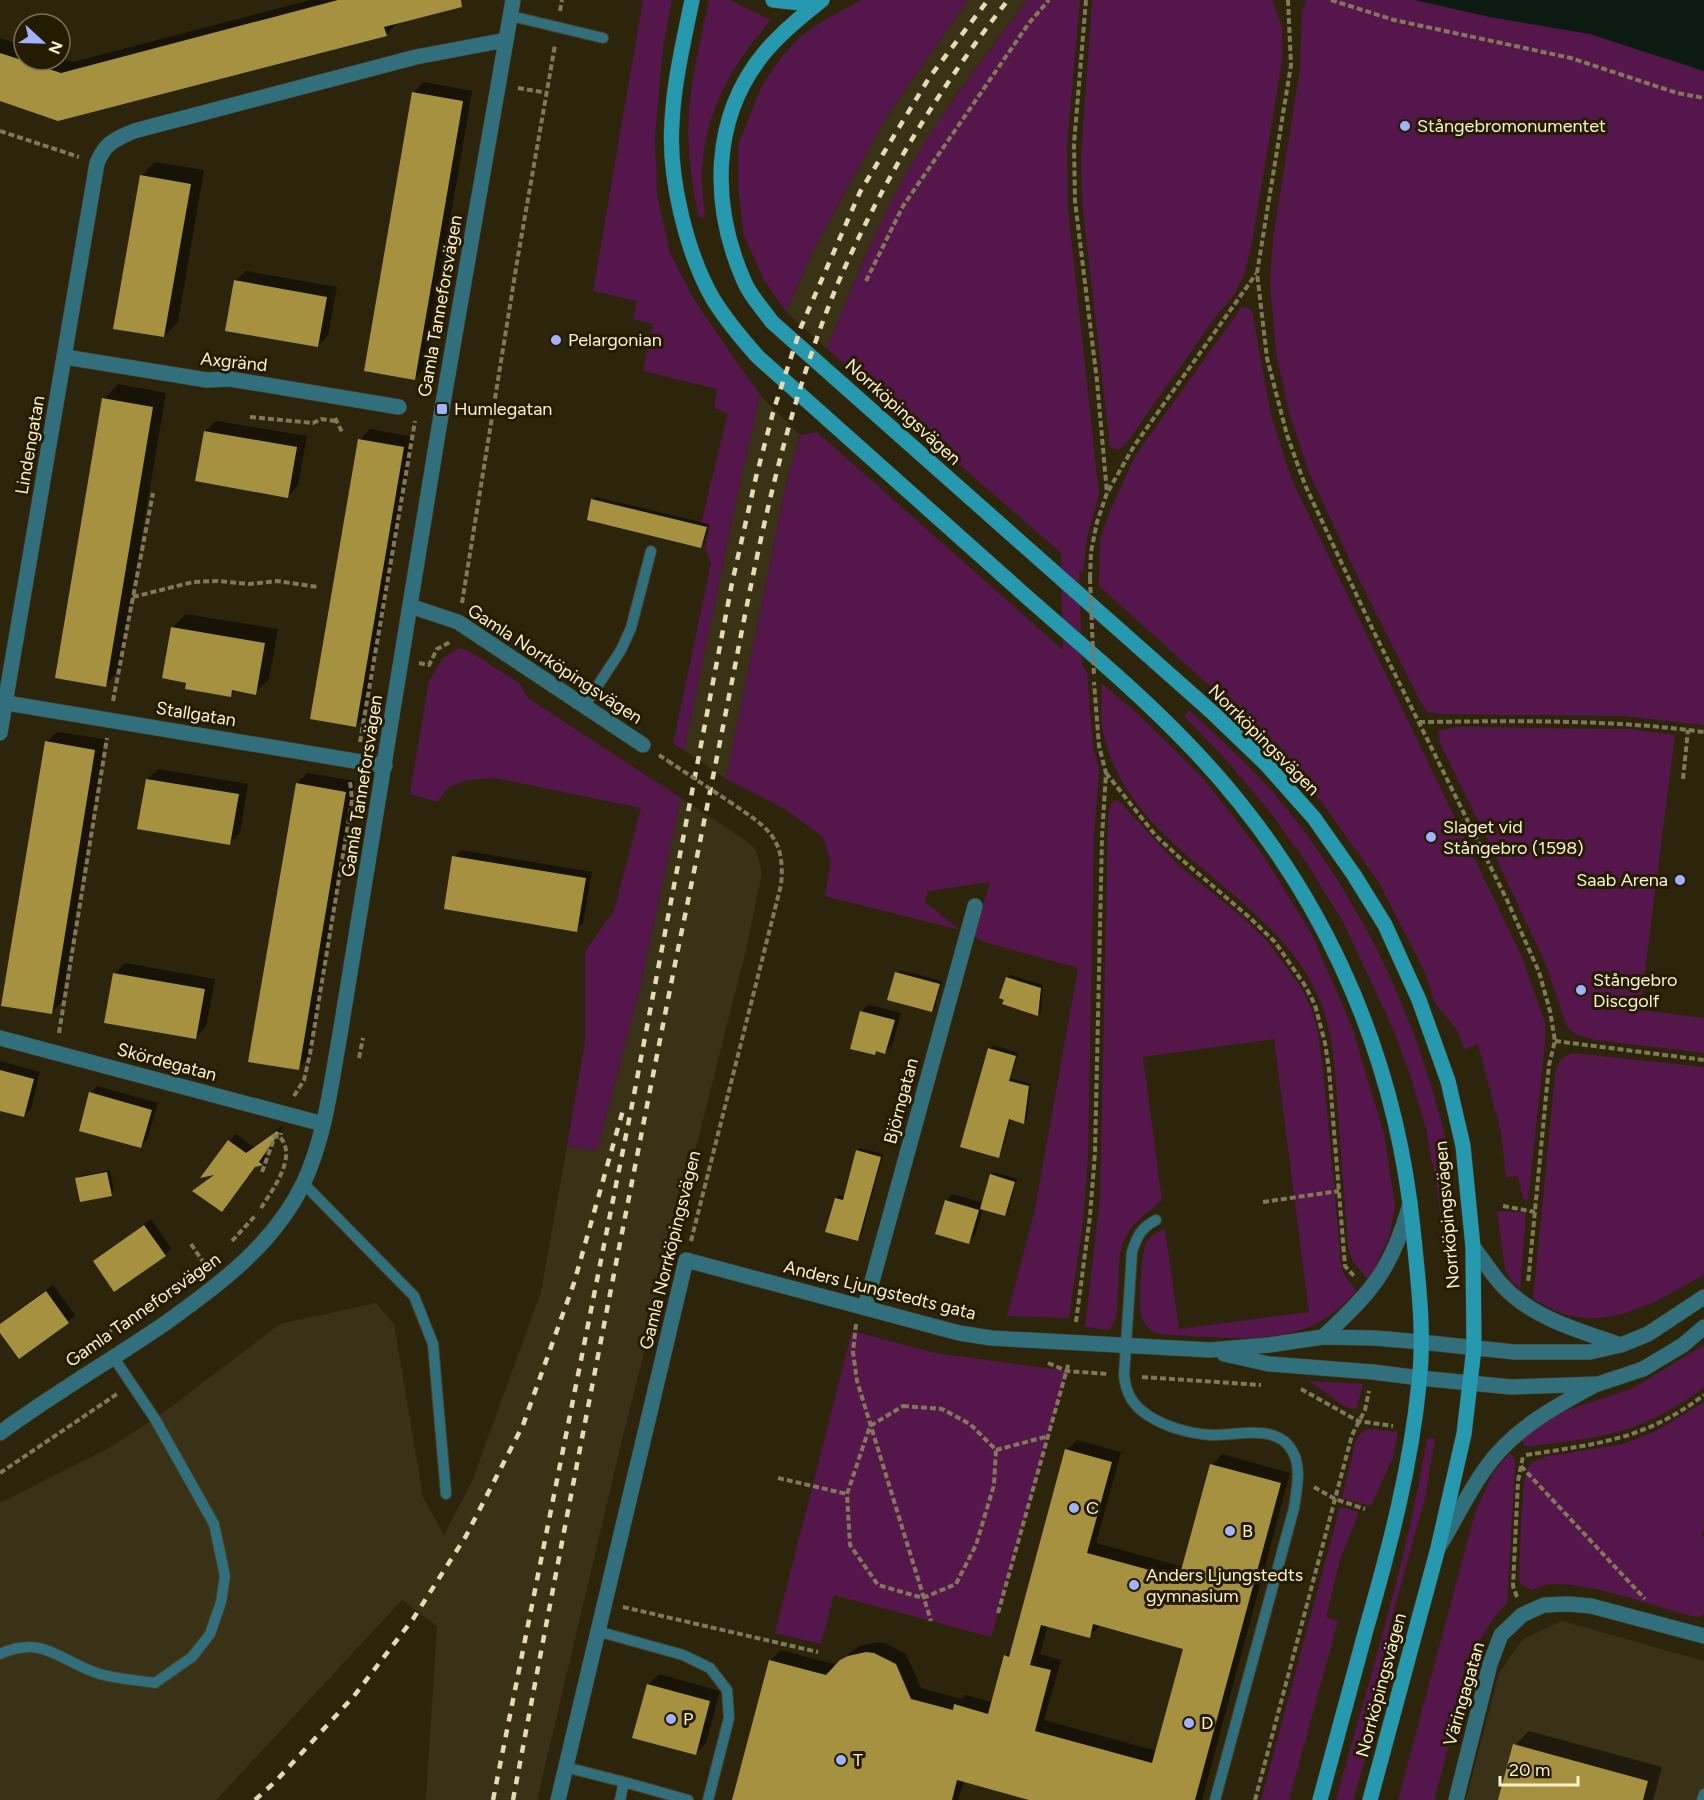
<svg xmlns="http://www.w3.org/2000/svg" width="1704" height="1800" font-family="Figtree,sans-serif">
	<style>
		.built { fill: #3a3216 }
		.green { fill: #55164c }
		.water { fill: #0b1b11 }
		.shadow { fill: #0007; fill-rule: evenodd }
		.building { fill: #a69140; fill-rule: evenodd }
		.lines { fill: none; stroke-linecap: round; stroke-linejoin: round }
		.service-casing { stroke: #494227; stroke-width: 12 }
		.minor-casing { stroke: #494227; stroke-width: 16 }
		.tertiary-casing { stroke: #494227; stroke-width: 16 }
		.secondary-casing { stroke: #494227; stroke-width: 16 }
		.path { stroke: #807859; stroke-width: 4; stroke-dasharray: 6 3; stroke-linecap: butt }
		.service { stroke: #316f7d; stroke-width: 10 }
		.minor { stroke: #316f7d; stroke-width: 15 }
		.tertiary { stroke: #316f7d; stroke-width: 15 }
		.secondary { stroke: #2699af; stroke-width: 15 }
		.rail { stroke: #e5dab5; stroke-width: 4.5; stroke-dasharray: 8 8; stroke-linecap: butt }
		.path-bridge { stroke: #807859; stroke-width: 4; stroke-dasharray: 6 3; stroke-linecap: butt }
		.poi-dot { fill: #a2b2fd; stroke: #231c03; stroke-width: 2 }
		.labels { text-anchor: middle; stroke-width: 6; stroke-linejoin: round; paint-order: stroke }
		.poi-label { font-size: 18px; fill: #fcf1ca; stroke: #231c03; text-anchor: start }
		.street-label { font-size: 18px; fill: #fcf1ca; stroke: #231c03 }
	</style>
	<rect width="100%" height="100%" fill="#2c250c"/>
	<path class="built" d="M968,0H1027L953,99L911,166L863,260L827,349L786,312L813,251L885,119Z
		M760,395L800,435L786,485L726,779L684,750L740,482Z
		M681,798L745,840L756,850L762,873L746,950L622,1440L537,1800H426L437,1626L402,1600L216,1800H0V1503L105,1450L155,1419L280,1324L376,1303L394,1324L423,1497L444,1535L472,1481L541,1292L567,1146L597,1151L639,992Z
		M1562,1621L1704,1661V1800H1466L1499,1673L1523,1639Z"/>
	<path class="green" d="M643,0H672L663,47L655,136L657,195L670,253L696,303L760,395L740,482L684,750L673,744L711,563L705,548L710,527L701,524L728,413L714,408L717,389L643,371L653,324L633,319L637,301L593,291Z
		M709,0H729L771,20C730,67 702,116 702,179C702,192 704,205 705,217L699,218C693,190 689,162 688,134C688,89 700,44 709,0Z
		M862,0H968L885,119L813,251L786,312L763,278L744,235L738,187V145L762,85L783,55L801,36L824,20Z
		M1027,0H1080L1067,145L1068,208L1099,495L1087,538L1083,573L1079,570L1082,666L1087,671L1093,746L1099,770L1094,837L1088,1157L1083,1222L1069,1318L1007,1316L1035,1209L1078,968L981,941L974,935L990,882L928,891L925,902L960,930L825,896L831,863L823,837L785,809L726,779L786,485L800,435L817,432L1063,650L1061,553L827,349C852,286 877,224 911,165C945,107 987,54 1027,0Z
		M1092,0H1272L1282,27V61L1252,242L1245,272L1234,295L1217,315L1125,445L1118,450L1110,447L1082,201L1081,155Z
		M1306,0H1415L1490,17L1590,34L1704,71V725L1623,716L1442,714L1427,712L1420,701L1353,567L1308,470L1289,412L1276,353L1270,284L1273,238L1300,69L1302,13Z
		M1247,307L1252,311L1271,415L1291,478L1522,957L1545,1023V1044L1528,1200L1523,1199L1518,1176L1506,1177L1501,1132L1478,1044L1465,1050L1457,1030L1435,1003L1424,970L1378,881L1320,800L1251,723L1099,586L1100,540L1110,511L1135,456L1241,308Z
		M459,648L472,653L520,684L529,699L681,798L639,992L597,1151L567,1146L585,1042V951L614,911L641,808L496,778L469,780L449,787L437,802L410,794L429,681L443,658Z
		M1101,683L1138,714L1202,777L1263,855L1312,935L1352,1027L1384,1134L1395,1204L1390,1235L1369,1280L1353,1262L1348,1248C1345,1203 1341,1157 1338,1112C1335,1074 1334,1031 1318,996C1271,889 1131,853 1103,733C1100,718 1102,699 1101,683Z
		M1189,710C1221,740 1254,769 1282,803C1345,881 1392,967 1423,1061C1433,1092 1443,1122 1448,1154C1455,1193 1457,1232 1458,1272L1447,1273L1439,1199L1426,1129L1411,1078L1395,1033L1343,922L1306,862L1270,812L1228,762L1184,716Z
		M1455,727L1630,729L1675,735L1640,1010L1704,1018V1053L1596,1040L1577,1035L1567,1027L1547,967L1499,864L1440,743L1438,731Z
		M1115,800L1121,803L1180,867L1242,917L1268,942L1302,989L1311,1008L1318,1032L1324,1079L1341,1264L1343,1273L1357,1291C1343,1305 1328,1319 1309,1327C1266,1345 1205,1336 1158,1334C1150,1331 1143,1323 1141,1314C1138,1304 1142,1251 1146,1243C1151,1235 1157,1232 1165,1229L1179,1329L1309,1312L1274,1039L1143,1057L1162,1201C1119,1232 1119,1243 1118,1294C1117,1308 1118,1319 1109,1330L1085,1327L1100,1198L1108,817L1111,804Z
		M1573,1053L1704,1067V1275C1659,1299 1612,1332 1558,1312C1550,1309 1542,1303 1533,1299L1555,1075C1557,1063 1561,1057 1573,1053Z
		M1497,1211L1526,1213L1520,1289L1511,1280L1505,1269Z
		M852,1331L935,1353L1067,1371L991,1637L834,1595L821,1644L775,1633Z
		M1704,1345V1387C1682,1404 1657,1419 1630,1428C1599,1439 1566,1441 1533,1446H1525L1521,1440L1543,1422L1568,1410L1633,1388Z
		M1309,1381L1363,1384L1357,1408L1351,1409L1344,1406Z
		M1704,1402V1529L1701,1534L1704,1537V1614L1699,1617L1692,1616C1657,1607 1578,1578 1545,1585C1541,1586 1536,1588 1532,1590L1520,1584L1519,1578C1520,1560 1521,1477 1528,1467C1533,1460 1541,1458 1549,1456L1624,1444L1656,1431Z
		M1369,1429L1398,1432L1393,1457L1371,1506L1342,1498L1356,1440L1362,1432Z
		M1427,1438L1435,1439L1425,1498L1390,1624L1366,1756L1353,1800H1336C1369,1680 1407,1561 1427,1438Z
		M1510,1453L1515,1460V1469L1507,1603C1492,1619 1481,1635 1473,1656L1434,1800H1398L1475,1513L1493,1473Z
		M1340,1507L1359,1512L1340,1560L1326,1617L1338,1621L1289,1800H1261Z"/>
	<path class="water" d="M1415,0H1704V71L1590,34L1490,17Z"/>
	<path class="shadow" d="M310,0H436L397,23L386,35L0,100V38L24,46V60H60V58L73,62Z
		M424,82L472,91L425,368L415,378L413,93Z
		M155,162L204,170L178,322L164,336L141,176Z
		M246,271L337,287L328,335L318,346L235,281Z
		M118,384L166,393L119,671L105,685L104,399Z
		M216,421L307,436L298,485L288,496L205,431Z
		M370,429L414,437L366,715L356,726L359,440Z
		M596,497L709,524L704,543L701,546L593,500Z
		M186,614L278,629L269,679L255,693L236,690L231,695L187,681L172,628Z
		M57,732L105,739L62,1002L51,1013L46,742Z
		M158,769L248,784L240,833L230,843L147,779Z
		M307,773L355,781L309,1058L298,1068L297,784Z
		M461,850L592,872L583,923L576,930L454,857Z
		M125,963L215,979L206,1027L196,1037L114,974Z
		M900,970L942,981L935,1008L932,1011L897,973Z
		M1010,975L1043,985L1041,1012L1038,1015L1007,978Z
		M869,1005L901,1013L892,1046L885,1052L877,1050L874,1053L862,1011Z
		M993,1045L1018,1053L1011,1078L1031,1084L1027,1119L1024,1122L1011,1118L1001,1153L998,1156L961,1146L990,1048Z
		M0,1061L40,1072L31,1109L24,1116L0,1109Z
		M97,1086L158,1103L147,1140L140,1147L91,1093Z
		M284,1125L264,1155L268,1158L262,1164L257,1165L222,1210L195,1190L216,1173L229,1141L236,1134L253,1147Z
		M860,1148L883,1154L861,1237L858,1240L836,1198L839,1195L845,1197L857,1151Z
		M110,1170L114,1191L111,1194L77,1179L80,1176Z
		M994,1172L1017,1179L1008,1211L1005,1214L983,1208L975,1235L968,1242L946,1200L953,1194L983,1203L991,1175Z
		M151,1219L171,1248L165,1255L95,1261Z
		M53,1285L75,1315L68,1322L0,1330V1325L4,1321Z
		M1077,1440L1121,1452L1096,1543L1184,1567L1212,1465L1222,1454L1290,1473L1202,1800H1035L964,1781L958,1800H744L770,1661L781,1650L837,1665L853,1650L860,1646L878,1642L885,1643L906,1654L921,1688L961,1699L966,1695L992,1702L1005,1656L1013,1648L1067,1450ZM1048,1625L1089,1636L1100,1626L1185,1648L1157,1751L1044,1720L1061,1660L1040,1654Z
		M659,1674L720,1691L706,1743L696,1753L648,1685Z
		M1529,1731L1662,1767L1653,1800H1500L1515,1745Z"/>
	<path class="building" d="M338,0H461L462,7L384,27L387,36L58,121L0,101V53L61,73Z
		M412,92L463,101L415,380L364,371Z
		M140,175L191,184L164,337L113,329Z
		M234,280L327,297L318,347L225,331Z
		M102,398L153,407L106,687L55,678Z
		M204,431L297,447L288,498L195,481Z
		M358,439L404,447L356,727L310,719Z
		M591,499L707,527L701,548L587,520Z
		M171,627L265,643L256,695L232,690L231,697L185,689L186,683L162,678Z
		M45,741L95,750L52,1014L1,1006Z
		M146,779L239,794L230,845L137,829Z
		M296,783L346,792L299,1070L248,1062Z
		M452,856L586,878L577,932L444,909Z
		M895,972L940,984L932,1012L887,1000Z
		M113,973L205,989L196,1039L104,1023Z
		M1006,977L1041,988L1038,1016L1002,1004L1004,1000L999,998Z
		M860,1011L895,1020L885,1054L876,1051L875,1055L850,1049Z
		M988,1048L1016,1056L1009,1081L1029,1086L1024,1124L1009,1119L999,1158L960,1147Z
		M0,1070L34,1079L24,1117L0,1111Z
		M89,1092L152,1110L141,1148L79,1131Z
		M277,1131L279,1133L259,1162L263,1165L255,1167L222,1212L192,1191L214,1175L200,1178L228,1140L246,1153Z
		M856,1150L881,1157L858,1241L825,1232L835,1198L843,1200Z
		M107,1172L112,1196L80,1202L75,1178Z
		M990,1174L1015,1182L1005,1216L980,1209Z
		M945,1200L979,1210L969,1244L935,1234Z
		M144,1225L166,1256L114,1292L93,1261Z
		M46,1291L69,1323L19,1359L0,1333V1324Z
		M1065,1449L1112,1462L1087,1553L1179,1578L1210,1464L1281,1483L1195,1800H1029L957,1780L952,1800H732L769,1660L826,1675L840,1660L848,1656L866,1652L874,1653L896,1664L911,1699L953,1710L954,1704L988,1714L1004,1655L1009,1657ZM1093,1624L1183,1649L1152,1763L1035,1731L1051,1670L1030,1665L1041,1625L1090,1638Z
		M647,1684L710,1701L696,1755L632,1738Z
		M1513,1744L1648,1781L1643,1800H1498Z"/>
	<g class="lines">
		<g class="service-casing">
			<path id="service" d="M511,16L603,38
				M585,705L621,650L631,628L651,551
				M303,1183L414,1296L433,1344L446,1494
				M1156,1220C1141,1228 1137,1236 1132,1252L1124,1375C1126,1394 1133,1406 1149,1416C1168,1428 1188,1433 1210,1435C1234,1436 1271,1424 1289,1446C1303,1463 1297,1488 1294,1508L1215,1800
				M597,1631L683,1655L710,1668L727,1690L729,1718L708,1800
				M0,1654C44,1634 60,1662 100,1674C117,1679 137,1680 155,1683L192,1657L210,1634L221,1602L225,1576L214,1524L155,1419L114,1358
				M565,1767L624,1782L620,1800
				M624,1782L688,1800
				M1702,1800L1704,1794"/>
		</g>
		<g class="minor-casing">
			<path id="minor" d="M65,357L207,380L230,379L399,407
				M410,606L458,622L643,745
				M0,702L385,766
				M0,733L97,163C106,142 114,140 134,131L416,57L506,40
				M0,1038L323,1124
				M865,1307L975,906
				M1323,1337C1371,1293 1392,1269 1410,1204
				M1224,1354L1269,1364L1373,1372L1420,1378
				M558,1800L686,1260L959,1333L991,1338L1210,1350L1269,1345L1323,1337L1375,1338L1421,1342
				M1456,1800L1490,1664L1501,1635L1522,1615L1544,1605L1568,1604L1591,1606L1704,1636"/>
		</g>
		<g class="tertiary-casing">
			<path id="tertiary" d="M1473,1247C1483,1259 1491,1273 1501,1284C1531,1318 1580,1331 1621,1345
				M1421,1342L1514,1352H1590L1621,1345L1648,1334L1704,1297
				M1420,1378L1511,1387L1598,1384L1643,1369L1683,1345L1704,1327
				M0,1433C54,1393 112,1360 167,1322C220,1284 274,1244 303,1184C325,1138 331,1084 340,1034L442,409L513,0
				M1440,1545C1455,1520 1468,1493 1485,1469C1512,1430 1554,1407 1595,1385"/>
		</g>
		<g class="secondary-casing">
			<path id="secondary" d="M692,0C684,40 674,81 672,122C668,176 686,252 713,299C726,320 741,338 758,357C847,437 937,517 1027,597C1080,644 1136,690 1185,741C1316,875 1394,1043 1413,1229C1418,1280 1425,1332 1419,1383C1411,1466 1390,1546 1367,1626C1351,1684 1336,1742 1320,1800
				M773,0L801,3L812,0
				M822,0C802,16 782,32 765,52C710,118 711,206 744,281C750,296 763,309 772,322L1213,713L1266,764L1314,818L1354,875L1385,925L1419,1000L1448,1081L1463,1146L1473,1247L1474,1348L1464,1434L1438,1548L1370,1800"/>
		</g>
		<path class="path" d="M1086,0L1074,144L1075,201L1097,381L1107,493
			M1288,0L1291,65L1257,273L1267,358L1287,435L1305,485L1373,630L1507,900L1539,972L1550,1011L1555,1041L1549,1065L1528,1283
			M1331,0L1394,20L1571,58L1677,93L1704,98
			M560,11L562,0
			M518,88L547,93
			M0,131L79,157
			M866,281L903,206L1029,23L1049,0
			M250,417L313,423L321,419L335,421
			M335,418L343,434
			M1090,578L1091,552L1097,522L1107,493L1134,446L1256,274
			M133,597L193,582L218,581L249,584L277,581L318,587
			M462,603L518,256L555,45
			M419,663L429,665L437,649L450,642
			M113,701L153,493
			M1419,722C1515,721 1609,719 1704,732
			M360,742L415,421
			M659,755L668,761
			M1106,773L1156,836L1181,859L1249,917L1275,942L1306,987L1315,1005L1325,1043L1329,1069L1345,1266L1355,1277
			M1683,779L1688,730
			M59,1033L107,738
			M1555,1041L1704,1060
			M359,1058L363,1038
			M294,1096L304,1080L310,1054L352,800L350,781
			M262,1172L275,1136L280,1137
			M1263,1202L1339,1191
			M1503,1206L1535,1212
			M261,1208C272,1190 298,1157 280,1137L281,1133
			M232,1241L255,1216
			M691,1241L781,885C786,836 766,827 730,802
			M191,1244L205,1265
			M1076,1322L1090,1216L1095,1153L1102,837L1106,773L1099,746L1094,682
			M856,1324L853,1352L857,1381L931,1621
			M92,1344L215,1256
			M1048,1363L1067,1371L1108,1374
			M1142,1377L1261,1385
			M1301,1389L1358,1421L1393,1426
			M903,1406L942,1409L970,1424L996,1450L994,1485L976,1545L956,1584L923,1598L878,1585L850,1545L847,1494L870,1426Z
			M996,1450L1049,1436
			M1526,1455C1596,1444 1645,1440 1704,1395
			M1521,1466L1645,1599
			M0,1473L117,1394
			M778,1478L847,1494
			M1314,1487L1335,1499L1365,1509
			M1517,1597L1513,1586L1518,1481L1523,1456
			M623,1607L818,1652
			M998,1613L1069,1362
			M1255,1800L1352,1435L1365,1410L1369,1391"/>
		<use href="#service" class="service"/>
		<use href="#minor" class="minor"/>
		<use href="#tertiary" class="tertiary"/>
		<use href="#secondary" class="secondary"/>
		<path class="rail" d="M255,1800L275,1782L354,1696L413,1619L466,1536L523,1425L574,1283L623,1110
			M493,1800L632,1105L732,583L756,477L774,409L801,327L860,192L929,78L988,0
			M513,1800C566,1518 621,1236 677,954C697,858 716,762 735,666C760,536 787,406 838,283C882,181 940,87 1008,0"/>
		<path class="path-bridge" d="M1090,578L1094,677
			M668,761L730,802"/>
	</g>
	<g class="poi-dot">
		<circle cx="1405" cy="126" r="6"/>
		<circle cx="556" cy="340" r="6"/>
		<rect x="436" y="403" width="12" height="12" rx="3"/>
		<circle cx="1431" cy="837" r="6"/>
		<circle cx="1680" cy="880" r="6"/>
		<circle cx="1581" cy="990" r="6"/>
		<circle cx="1074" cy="1508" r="6"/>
		<circle cx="1230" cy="1531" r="6"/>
		<circle cx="1134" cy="1585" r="6"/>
		<circle cx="671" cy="1719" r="6"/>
		<circle cx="1189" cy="1723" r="6"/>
		<circle cx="841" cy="1760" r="6"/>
	</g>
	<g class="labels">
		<g class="poi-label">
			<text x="1417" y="132">Stångebromonumentet</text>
			<text x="568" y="346">Pelargonian</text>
			<text x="454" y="415">Humlegatan</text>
			<text x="1443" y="833">Slaget vid<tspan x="1443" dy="21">Stångebro (1598)</tspan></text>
			<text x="1668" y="886" text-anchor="end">Saab Arena</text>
			<text x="1593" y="986">Stångebro<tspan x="1593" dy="21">Discgolf</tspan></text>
			<text x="1086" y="1514">C</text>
			<text x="1242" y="1537">B</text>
			<text x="1146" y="1581">Anders Ljungstedts<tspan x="1146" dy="21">gymnasium</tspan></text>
			<text x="683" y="1725">P</text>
			<text x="1201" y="1729">D</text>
			<text x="853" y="1766">T</text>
		</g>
		<g class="street-label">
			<text transform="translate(440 306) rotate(-80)" y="6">Gamla Tanneforsvägen</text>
			<text transform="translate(234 362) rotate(6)" y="6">Axgränd</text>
			<text transform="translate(903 412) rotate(42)" y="6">Norrköpingsvägen</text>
			<text transform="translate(30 445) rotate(-80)" y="6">Lindengatan</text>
			<text transform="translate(555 664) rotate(33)" y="6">Gamla Norrköpingsvägen</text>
			<text transform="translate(196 714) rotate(9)" y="6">Stallgatan</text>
			<text transform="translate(1264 740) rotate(45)" y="6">Norrköpingsvägen</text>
			<text transform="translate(362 786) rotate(-81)" y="6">Gamla Tanneforsvägen</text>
			<text transform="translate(167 1062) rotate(15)" y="6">Skördegatan</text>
			<text transform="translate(901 1101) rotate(-75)" y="6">Björngatan</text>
			<text transform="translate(1447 1215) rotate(-95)" y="6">Norrköpingsvägen</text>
			<text transform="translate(670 1250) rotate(-76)" y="6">Gamla Norrköpingsvägen</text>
			<text transform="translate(880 1290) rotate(14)" y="6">Anders Ljungstedts gata</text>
			<text transform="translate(143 1310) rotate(-35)" y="6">Gamla Tanneforsvägen</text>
			<text transform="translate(1381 1685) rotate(-75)" y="6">Norrköpingsvägen</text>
			<text transform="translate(1464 1694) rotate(-74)" y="6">Väringagatan</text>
		</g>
	</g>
	<g transform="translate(42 42) rotate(112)"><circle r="28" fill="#231c03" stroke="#7a7153" stroke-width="1.5"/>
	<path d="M0-4.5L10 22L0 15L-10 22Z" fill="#a2b2fd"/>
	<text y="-9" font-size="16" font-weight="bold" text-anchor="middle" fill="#fcf1ca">N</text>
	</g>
	<path d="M1500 1776v9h78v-9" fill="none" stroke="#fcf1ca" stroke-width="3"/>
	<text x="1509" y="1776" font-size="18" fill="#fcf1ca" stroke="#231c03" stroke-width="4.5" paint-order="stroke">20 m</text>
</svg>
